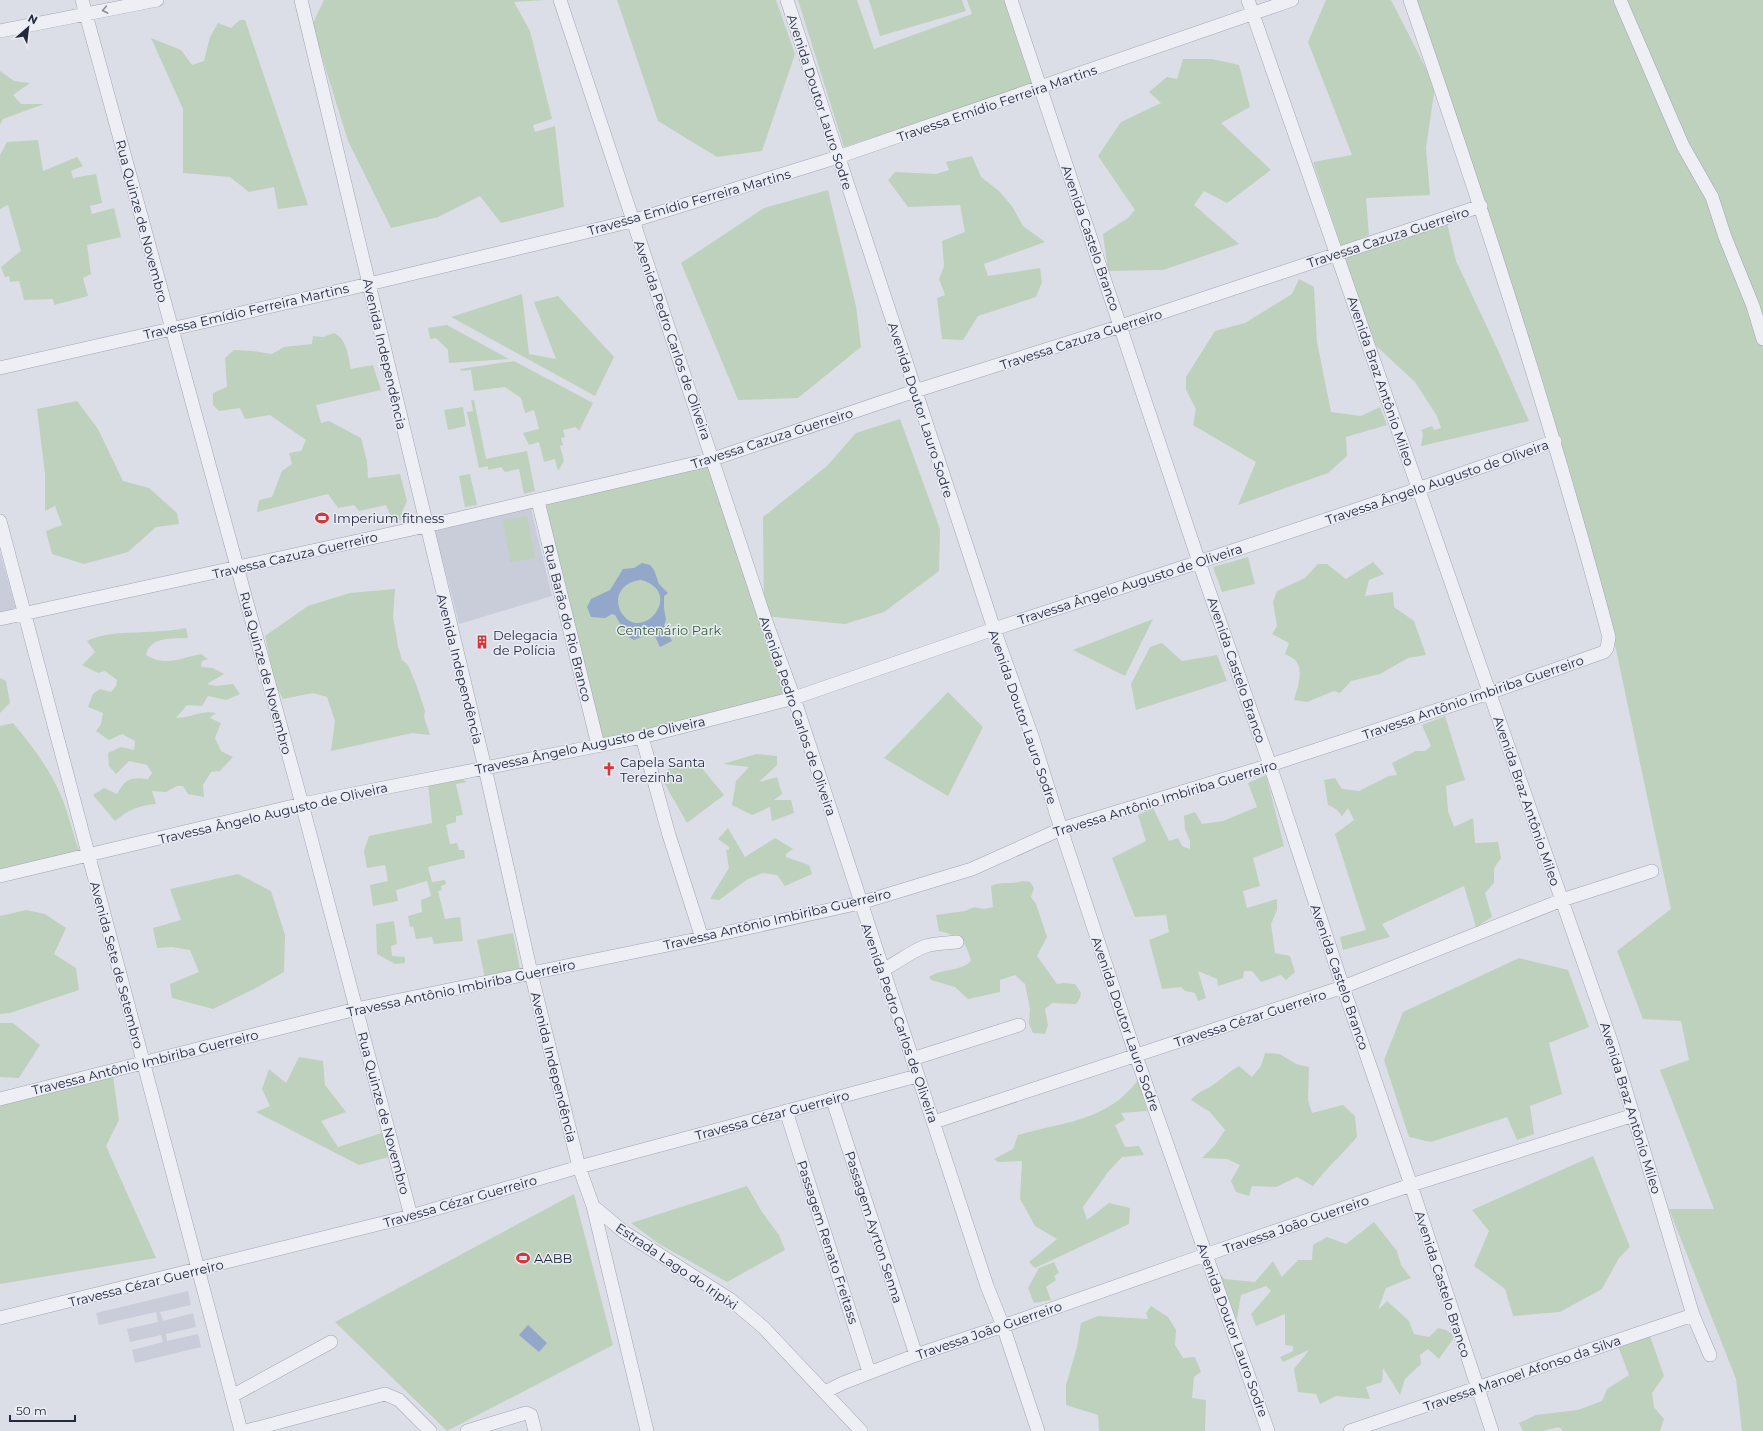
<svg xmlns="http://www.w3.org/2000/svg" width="1763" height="1431" font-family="Montserrat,sans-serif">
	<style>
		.built { fill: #c9cdd9 }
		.green { fill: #bed1bc }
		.water { fill: #93a7ca; fill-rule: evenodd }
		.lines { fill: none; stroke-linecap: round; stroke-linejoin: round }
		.minor-casing { stroke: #a0a4b1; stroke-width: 14 }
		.minor { stroke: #eeeff5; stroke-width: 13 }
		.oneway { stroke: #898c9a }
		.labels { text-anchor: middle; stroke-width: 3; stroke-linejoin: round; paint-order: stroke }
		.street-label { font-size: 13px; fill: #242a3e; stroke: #eaedf5 }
		.poi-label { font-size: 13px; fill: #242a3e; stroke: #eaedf5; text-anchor: start }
		.park-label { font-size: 13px; fill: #335a31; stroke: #eaedf5 }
	</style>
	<rect width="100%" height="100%" fill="#dbdee7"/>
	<path class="built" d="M531,508L552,596L459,624L435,531Z
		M0,552L16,609L0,613Z
		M188,1291L191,1305L160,1312L163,1321L193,1313L196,1327L166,1334L167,1341L198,1334L201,1347L135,1363L132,1350L163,1342L161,1335L130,1342L127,1329L158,1322L156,1312L99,1325L96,1313Z"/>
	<path class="green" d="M324,0H546L514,2L530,31L552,119L533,125L535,132L555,126L564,207L501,223L480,196L438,217L391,228L348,141L312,25Z
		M617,0H776L795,54L762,151L717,157L658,121Z
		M798,0H857L874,49L972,14L967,0H1004L1033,85L844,147Z
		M869,0H962L966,11L880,36Z
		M1326,0H1391L1435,86L1426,148L1430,195L1366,198L1369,235L1347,244L1445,214L1456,261L1496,346L1529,421L1421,446L1423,434L1421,430L1432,426L1434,430L1441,428L1437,416L1415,382L1374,344L1313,162L1352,155L1308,42Z
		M1415,0H1763V1431H1742L1736,1379L1669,1209H1714L1660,1070L1689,1060L1681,1021L1643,1019L1617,951L1671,909L1614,640Z
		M240,20H245L308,205L278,209L274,187L249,192L230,177L183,173V109L151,38L181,50L192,65L204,61L210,37L218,23L231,28Z
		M1183,59H1212L1239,65L1250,107L1221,123L1271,170L1227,203L1204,191L1194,205L1239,244L1163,270L1108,271L1103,234L1128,218L1135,210L1098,156L1121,122L1161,103L1149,92L1167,77L1177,79Z
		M0,71L14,81L30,83L13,95L21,104H44L3,119L0,125Z
		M38,140L43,171L77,157L83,166L71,171L73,178L96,174L102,203L90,206L92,214L114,208L121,237L87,245L91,274L83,278L88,296L54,305L53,299L24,300L19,281L10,282L9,276L5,277L1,267L21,251L8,205L0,209V155L7,142Z
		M972,156L981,177L999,191L1012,206L1023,226L1045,242L984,264L988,276L1040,268L1042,282L1036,297L978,316L963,340L942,339L937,298L945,295L939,279L944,266L942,241L965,232L960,205L908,207L888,180L895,172L936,174L949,170L946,162Z
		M828,190L856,306L861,347L798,398L738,400L681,263L764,208Z
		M1299,279L1314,287L1317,342L1331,412L1361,416L1380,407L1387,425L1346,437L1347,456L1328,473L1238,505L1256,462L1193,425L1196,409L1186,390V377L1215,331L1245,323L1292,294Z
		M522,294L529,354L556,359L534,302L558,296L614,357L595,396L451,317Z
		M447,325L509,359L449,363L448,350L436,338L430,339L428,328Z
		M334,333C347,339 348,356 351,369L373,365L381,390L316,405L321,423L329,421L361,438L367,461L368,478L400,474L407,501L402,512L404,519L393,521L386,505L359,511L354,505L338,508L328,494L257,512L259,500L272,497L282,471L292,464L289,453L301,451L306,440L270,415L245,419L240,408L219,411L213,405V393L227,387L225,358L234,350L252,351L272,354L284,347L312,344L313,336L323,337Z
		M514,361L593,403L579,431L576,427L563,430L565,437L561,438L563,445L560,446L564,461L558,471L555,459L544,462L539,442L529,445L523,433L539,429L534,410L525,413L521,398L505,387L474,391L471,370L461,371L460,369Z
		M471,400H474L486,459L527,451L535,491L524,494L519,469L505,472L501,467L488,470V466L479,468L467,412L473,411Z
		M77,401L98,429L123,481L149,488L177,513L179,524L156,527L128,552L84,564L52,554L46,531L62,525L55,506L45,511V474L37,409Z
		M463,407L466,426L448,430L444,410Z
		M900,419L940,529L939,571L884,612L845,624L764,616L763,517L827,466L856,433Z
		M710,464L789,696L601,741L542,503Z
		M470,474L477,505L465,507L459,476Z
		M527,516L535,558L510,562L503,520Z
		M1248,557L1255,584L1222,592L1213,567Z
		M1373,562L1384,574L1369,580L1365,596L1393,592L1394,607L1414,621L1426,655L1408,658L1380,674L1351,681L1340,693L1334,691L1307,702L1294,700C1297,690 1304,671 1296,661C1294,658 1288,656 1285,654L1289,643L1272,634L1277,626L1273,602L1277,591L1305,578L1318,564H1327L1346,579Z
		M395,589L393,617L398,646L402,660L408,665L416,684L425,711L424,717L430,735L412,733L331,751L335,721L327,697L313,693L283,699L275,684L265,636L308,606L350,593Z
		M1153,619L1125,676L1073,650Z
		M186,628L188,638C172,639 150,636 146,655C166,667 180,658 201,654L208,659L202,661L201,667L213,668L224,674L207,684L216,686L233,684L240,694L226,700L208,696L202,706L187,705L176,718C192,718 200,710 216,713L210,718L221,723L215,738L221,751L233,757L220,771L211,772L203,785L204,797L188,794L183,786H177L166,792L152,791L156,804C140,805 128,810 115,821L93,795L104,788L117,794C126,778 131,777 148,779L152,773L147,765L129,761L116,774L109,766L108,753L121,747L134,750L135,741L122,734L109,740L96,731L101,724L103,713L88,707L93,694L100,689L111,692L116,686L117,680L105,671L98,673L82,665L95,652L87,641C110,630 136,634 161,631C169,631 178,629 186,628Z
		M1162,643L1182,661L1217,655L1227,681L1136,710L1131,684L1150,647Z
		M0,678L6,681L10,703L0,713Z
		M948,692L983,727L948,796L884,758Z
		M1445,716L1465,780L1446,786L1448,811L1454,827L1473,818L1475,843L1498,842L1501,858L1494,868V883L1485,893L1492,917L1476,927L1464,886L1382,924L1390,937L1343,950L1340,937L1366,930L1335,834L1354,820L1348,808L1342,816L1336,809L1328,805L1324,780L1335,778L1342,789L1359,791L1389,776L1397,775L1392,763L1416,751H1425L1431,746L1422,725Z
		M13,723C32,746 50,769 62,798C69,815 73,835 80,853L0,872V726Z
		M756,754L777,756V765L759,782L777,777L782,794L774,800H791L794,813L772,821L770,807L752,815L732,805L736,781L749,767L723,764Z
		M697,762L724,795L687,823L662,779L672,764L686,765Z
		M1266,775L1284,846L1253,858L1260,886L1243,891L1247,908L1277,899V910L1271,924L1275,953L1290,956L1295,972L1286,980L1281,975L1261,982L1252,971H1244L1243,978L1218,986L1217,979L1198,971L1206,998L1198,1001L1195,993L1185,991L1181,987L1162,989L1149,940L1169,932L1166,915L1135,917L1112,858L1146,841L1138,815L1153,808L1169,841L1178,838L1182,846L1190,849V841L1185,829L1184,816L1195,812L1202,824L1223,821L1257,807L1248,783Z
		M456,776L467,782L456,784L463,815L456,816V822L446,825L450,844L457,843L459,850H464L465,858L428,867L432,882L445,880L446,884L441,886L442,890L438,891L445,919L460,917L463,941L434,944L432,937L416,939L413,926L410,927L408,916L422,912L421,900L431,896L427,881L396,890L398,901L373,906L370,885L388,881L385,865L367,868L364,851L369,836L432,823L428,783Z
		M728,828L745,857L775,838L793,849L786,854V857L809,865L812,874L785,886L777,875L763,873L748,879L719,900L710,899L729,868L726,850H729V847L718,839Z
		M238,874L271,891L285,935L284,972L254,989L213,1009L172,998L170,984L199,972L190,950L172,947L157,948L153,928L181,920L170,889Z
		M1023,881L1030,882L1034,888L1031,897L1036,904L1047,937L1037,956L1057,984L1064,983L1075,984L1081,993L1080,998L1076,1004L1052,1003L1045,1009L1048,1025L1045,1034L1033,1033L1029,1024L1030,1009L1025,984L1015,975L1000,980V992L968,999L955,987L931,980L929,977C942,968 960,972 971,961C965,938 960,937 939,931L936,915L965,911L974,907L984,909L993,907L991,886C1002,881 1012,885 1023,881Z
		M26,910L45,914L66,928L54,954L76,968L79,990L10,1013L0,1014V916Z
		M394,921L397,944L391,946L392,956L405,957V963L395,964L377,954L376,924Z
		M513,933L520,969L485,978L477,940Z
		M1519,958L1568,970L1589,1027L1549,1043L1562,1094L1530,1106L1534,1134L1517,1140L1507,1117L1431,1142L1409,1137L1384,1060L1403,1012Z
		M0,1023H13L40,1045L19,1078L0,1077Z
		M1265,1053L1280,1054L1296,1064L1309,1067L1308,1100L1312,1113L1343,1105L1355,1116L1357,1137C1343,1154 1326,1168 1313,1186L1297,1177L1276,1187L1252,1186L1249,1196L1236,1192L1231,1181L1240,1165L1227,1159L1202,1158L1215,1145L1225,1130L1210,1112L1191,1100C1197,1093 1202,1091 1210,1087C1220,1081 1228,1072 1239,1066L1252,1077L1261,1066Z
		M299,1057L323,1061L325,1085L346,1112L321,1121L338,1147L382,1133L389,1157L359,1165L256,1112L270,1106L262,1089L269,1069L286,1083Z
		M113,1076L119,1120L106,1146L156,1258L0,1284V1104Z
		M1138,1080L1147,1111L1121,1113L1125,1120L1115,1125L1125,1147L1139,1146L1144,1155L1122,1157L1108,1172L1083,1207L1087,1220L1109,1203L1130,1208L1129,1224L1035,1268L1029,1262L1057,1239L1035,1226L1020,1199L1022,1161L998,1162L994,1159L1013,1149L1018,1135C1063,1122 1108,1121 1138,1080Z
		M1593,1156L1630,1247L1619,1258L1602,1289L1560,1312L1513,1316L1505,1289L1474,1266L1489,1231L1472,1210Z
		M747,1186L762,1212L779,1235L785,1250L727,1282L659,1244L631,1223Z
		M574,1194L613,1345L447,1431L335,1322Z
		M1374,1222L1397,1251L1401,1265L1411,1278L1386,1288L1378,1310L1387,1301L1409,1321L1414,1334L1429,1337L1438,1328L1446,1330L1455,1336L1439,1359L1428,1349L1420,1355L1421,1364L1405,1379L1400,1395L1383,1368L1382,1382L1366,1387L1370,1399L1336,1396L1320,1404L1316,1394L1298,1392L1294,1369L1309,1350L1283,1362L1280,1357L1293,1351V1346L1285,1345V1314L1256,1326L1251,1314L1271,1291L1266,1286L1241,1295L1236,1324L1216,1270L1225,1279L1255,1282L1273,1261L1282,1277L1298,1260H1312L1313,1245L1327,1237L1346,1244Z
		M1054,1262L1059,1273L1054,1276L1056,1280L1046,1287L1051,1300L1034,1303L1028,1288L1039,1268Z
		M1151,1306L1168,1317L1176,1330L1175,1345L1183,1358L1195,1357L1201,1372L1194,1377L1192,1398L1206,1400L1205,1431H1099L1098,1415L1066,1405V1385L1077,1347L1081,1323L1098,1316L1148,1319L1146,1313Z
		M1650,1336L1664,1376L1652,1393L1654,1407L1664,1419L1660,1431H1563L1559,1427L1543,1431H1523L1519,1423L1536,1415L1578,1410L1602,1401L1607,1389L1629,1375L1618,1346Z"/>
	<path class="water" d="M642,563L650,565L654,570L659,584L668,593L664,596V608L666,620L664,625L672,641L660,647L653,632L634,640L628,637L615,615L612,614L605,618L591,617L587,607L591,599L610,590L623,569L634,568ZM641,580C686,592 641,646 621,612C612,595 625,581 641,580Z
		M528,1325L547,1343L539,1352L519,1335Z"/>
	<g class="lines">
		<g class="minor-casing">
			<path id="minor" d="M82,0L302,804L411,1216
				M301,0L485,768L531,973L579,1167L593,1206L647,1431
				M560,0L764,616L794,698L987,1286L1003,1326L1038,1431
				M787,0L994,629L1033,739L1061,829L1136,1056L1268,1431
				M1011,0L1199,562L1270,765L1343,987L1411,1185L1492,1431
				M1248,0L1612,1044L1693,1315L1710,1355
				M1620,0L1683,146L1712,197L1725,237L1753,306L1763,339
				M0,31L157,0
				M0,368L369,284L632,221L838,157L1292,0
				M538,501L598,745
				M0,521L241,1431
				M0,619L426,526L713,459L915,391L1121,326L1481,206
				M642,737L669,835L702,938
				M0,876L302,804L642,737L794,698L994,629L1199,562L1418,489L1555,441
				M882,970C898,963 909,952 926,946C935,943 947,943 957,942
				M912,1059L1019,1025
				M832,1098L916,1355
				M0,1099L356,1009L702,938L860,903L972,869L1061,829L1270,765L1489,693L1604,652L1607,648L1609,637C1552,422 1483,210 1410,0
				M786,1111L869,1372
				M934,1122L1343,987L1562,900L1652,871
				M593,1206L624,1232L731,1300L763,1327L861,1431
				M0,1318L411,1216L579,1167L917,1076
				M825,1392L843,1383L916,1355L1003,1326L1205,1255L1411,1185L1634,1115
				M232,1396L331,1342
				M246,1431L385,1394L399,1400L430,1431
				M467,1431L526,1413L531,1415L535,1431
				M1350,1431L1693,1315"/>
		</g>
		<use href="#minor" class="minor"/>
	</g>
	<defs><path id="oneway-chevron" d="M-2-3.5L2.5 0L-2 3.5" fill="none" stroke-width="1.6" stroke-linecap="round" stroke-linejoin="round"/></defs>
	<use class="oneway" href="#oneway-chevron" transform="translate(105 10) rotate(169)"/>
	<defs>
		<g id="stadium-bare" transform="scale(1.08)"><path d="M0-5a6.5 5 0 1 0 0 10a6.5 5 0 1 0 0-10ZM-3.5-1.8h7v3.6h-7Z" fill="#d63639" stroke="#eaedf5" stroke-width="2.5" paint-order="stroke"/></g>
		<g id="building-bare" transform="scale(1.08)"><path d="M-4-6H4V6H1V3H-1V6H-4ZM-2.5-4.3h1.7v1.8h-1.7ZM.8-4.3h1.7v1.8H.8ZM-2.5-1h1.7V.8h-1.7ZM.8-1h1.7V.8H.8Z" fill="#d63639" stroke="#eaedf5" stroke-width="2.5" paint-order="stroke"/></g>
		<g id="church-bare" transform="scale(1.08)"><path d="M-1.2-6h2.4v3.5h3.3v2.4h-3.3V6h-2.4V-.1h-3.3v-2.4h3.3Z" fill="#d63639" stroke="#eaedf5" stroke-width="2.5" paint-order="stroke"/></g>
	</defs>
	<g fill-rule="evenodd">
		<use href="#stadium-bare" x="322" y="518"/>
		<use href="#building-bare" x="482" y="642"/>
		<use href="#church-bare" x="609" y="769"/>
		<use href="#stadium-bare" x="523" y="1258"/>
	</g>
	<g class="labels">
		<g class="street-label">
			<text transform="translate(820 102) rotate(72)" y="5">Avenida Doutor Lauro Sodre</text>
			<text transform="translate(997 103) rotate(-19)" y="5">Travessa Emídio Ferreira Martins</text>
			<text transform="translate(689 202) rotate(-16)" y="5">Travessa Emídio Ferreira Martins</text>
			<text transform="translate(142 221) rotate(75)" y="5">Rua Quinze de Novembro</text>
			<text transform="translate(1388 237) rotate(-18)" y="5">Travessa Cazuza Guerreiro</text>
			<text transform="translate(1091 238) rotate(71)" y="5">Avenida Castelo Branco</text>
			<text transform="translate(246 311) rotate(-13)" y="5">Travessa Emídio Ferreira Martins</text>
			<text transform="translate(1081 339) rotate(-18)" y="5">Travessa Cazuza Guerreiro</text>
			<text transform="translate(673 340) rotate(71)" y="5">Avenida Pedro Carlos de Oliveira</text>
			<text transform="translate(385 354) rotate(77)" y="5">Avenida Independência</text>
			<text transform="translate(1381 381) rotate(71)" y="5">Avenida Braz Antônio Mileo</text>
			<text transform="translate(921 410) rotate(72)" y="5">Avenida Doutor Lauro Sodre</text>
			<text transform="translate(772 438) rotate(-18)" y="5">Travessa Cazuza Guerreiro</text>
			<text transform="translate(1437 482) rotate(-19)" y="5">Travessa Ângelo Augusto de Oliveira</text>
			<text transform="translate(295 555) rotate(-13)" y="5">Travessa Cazuza Guerreiro</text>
			<text transform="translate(1130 584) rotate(-18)" y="5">Travessa Ângelo Augusto de Oliveira</text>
			<text transform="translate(568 623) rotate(76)" y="5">Rua Barão do Rio Branco</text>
			<text transform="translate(460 669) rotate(76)" y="5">Avenida Independência</text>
			<text transform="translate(1237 670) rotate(71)" y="5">Avenida Castelo Branco</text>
			<text transform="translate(266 673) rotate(75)" y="5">Rua Quinze de Novembro</text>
			<text transform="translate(1473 697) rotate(-19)" y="5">Travessa Antônio Imbiriba Guerreiro</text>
			<text transform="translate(798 716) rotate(71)" y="5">Avenida Pedro Carlos de Oliveira</text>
			<text transform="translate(1023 717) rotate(71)" y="5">Avenida Doutor Lauro Sodre</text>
			<text transform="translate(590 745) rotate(-12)" y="5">Travessa Ângelo Augusto de Oliveira</text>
			<text transform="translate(1165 798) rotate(-17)" y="5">Travessa Antônio Imbiriba Guerreiro</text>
			<text transform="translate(1527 801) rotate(71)" y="5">Avenida Braz Antônio Mileo</text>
			<text transform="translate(273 813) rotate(-13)" y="5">Travessa Ângelo Augusto de Oliveira</text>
			<text transform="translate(777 919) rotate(-13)" y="5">Travessa Antônio Imbiriba Guerreiro</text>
			<text transform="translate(117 965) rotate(75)" y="5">Avenida Sete de Setembro</text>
			<text transform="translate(1340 977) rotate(71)" y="5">Avenida Castelo Branco</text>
			<text transform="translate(461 988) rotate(-12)" y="5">Travessa Antônio Imbiriba Guerreiro</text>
			<text transform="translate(1250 1018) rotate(-18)" y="5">Travessa Cézar Guerreiro</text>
			<text transform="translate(900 1023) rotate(71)" y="5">Avenida Pedro Carlos de Oliveira</text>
			<text transform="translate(1126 1024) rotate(71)" y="5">Avenida Doutor Lauro Sodre</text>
			<text transform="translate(145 1062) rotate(-14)" y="5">Travessa Antônio Imbiriba Guerreiro</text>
			<text transform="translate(554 1067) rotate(76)" y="5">Avenida Independência</text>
			<text transform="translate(1631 1108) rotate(73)" y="5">Avenida Braz Antônio Mileo</text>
			<text transform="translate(384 1113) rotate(75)" y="5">Rua Quinze de Novembro</text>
			<text transform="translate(772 1115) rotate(-15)" y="5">Travessa Cézar Guerreiro</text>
			<text transform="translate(460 1201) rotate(-16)" y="5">Travessa Cézar Guerreiro</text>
			<text transform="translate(1296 1224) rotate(-19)" y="5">Travessa João Guerreiro</text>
			<text transform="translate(874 1227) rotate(72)" y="5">Passagem Ayrton Senna</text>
			<text transform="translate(828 1242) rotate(72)" y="5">Passagem Renato Freitass</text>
			<text transform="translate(677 1266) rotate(34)" y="5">Estrada Lago do Iripixi</text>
			<text transform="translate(146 1283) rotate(-14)" y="5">Travessa Cézar Guerreiro</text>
			<text transform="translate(1443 1284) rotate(72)" y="5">Avenida Castelo Branco</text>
			<text transform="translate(989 1330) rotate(-19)" y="5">Travessa João Guerreiro</text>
			<text transform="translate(1233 1330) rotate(70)" y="5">Avenida Doutor Lauro Sodre</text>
			<text transform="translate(1522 1373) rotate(-19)" y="5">Travessa Manoel Afonso da Silva</text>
		</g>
		<g class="poi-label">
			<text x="333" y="523">Imperium fitness</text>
			<text x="493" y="640">Delegacia<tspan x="493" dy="15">de Polícia</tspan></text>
			<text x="620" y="767">Capela Santa<tspan x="620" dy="15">Terezinha</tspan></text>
			<text x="534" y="1263">AABB</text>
		</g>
		<g class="park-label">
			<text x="669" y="635">Centenário Park</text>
		</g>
	</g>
	<g transform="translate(28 28) rotate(28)" stroke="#eaedf5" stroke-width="3" paint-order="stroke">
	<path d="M0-3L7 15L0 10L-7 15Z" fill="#242a3e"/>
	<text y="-6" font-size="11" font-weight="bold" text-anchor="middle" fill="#242a3e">N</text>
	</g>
	<path d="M10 1415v6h65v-6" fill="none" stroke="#242a3e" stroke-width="2"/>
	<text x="16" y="1415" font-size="12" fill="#242a3e" stroke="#eaedf5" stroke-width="3" paint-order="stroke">50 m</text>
</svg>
